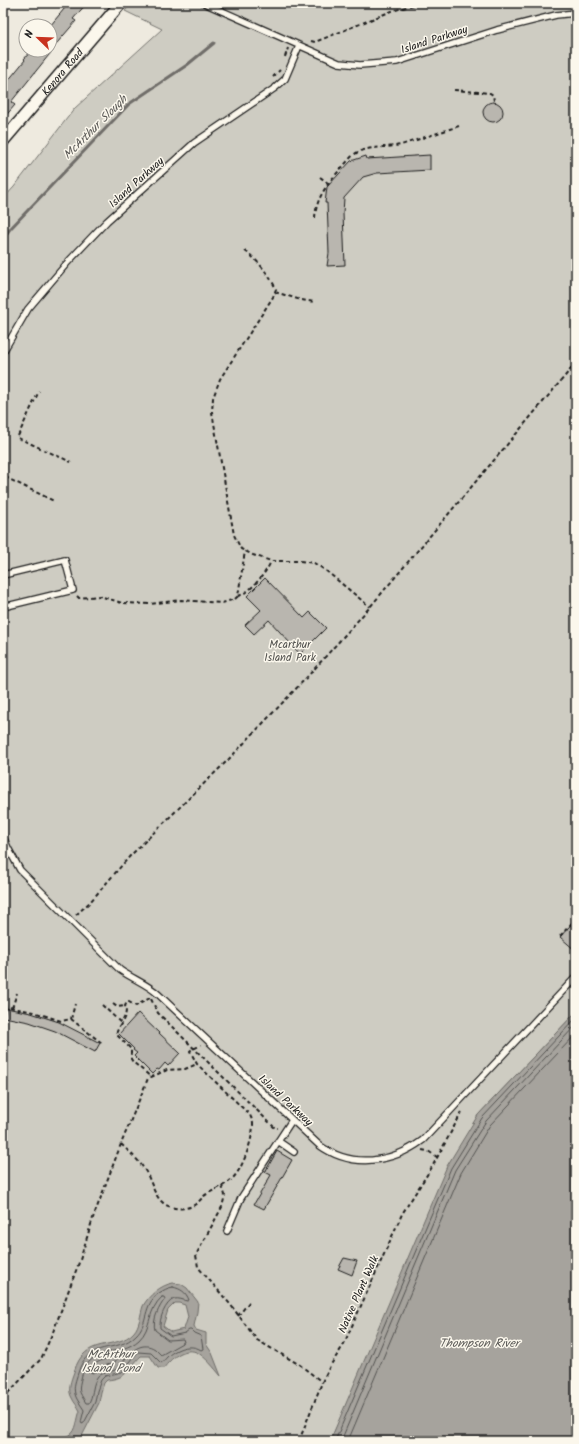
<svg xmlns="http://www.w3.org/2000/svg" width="579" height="1444" font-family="Kalam,sans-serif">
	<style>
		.green { fill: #ceccc2; stroke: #75746f }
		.water { fill: #a6a39d; stroke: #6f6d69; fill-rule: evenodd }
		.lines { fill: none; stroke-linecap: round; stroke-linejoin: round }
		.shore { stroke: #535250; stroke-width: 1 }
		.stream { stroke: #6f6d69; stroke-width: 3 }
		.building { fill: #b9b6af; stroke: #1c1c1c }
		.lane-casing { stroke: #1c1c1c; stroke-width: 8 }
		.street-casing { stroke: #1c1c1c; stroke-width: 14 }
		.path { stroke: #1c1c1c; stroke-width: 2; stroke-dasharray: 4 3; stroke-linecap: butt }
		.lane { stroke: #fbf7ec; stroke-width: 5.5 }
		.street { stroke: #fbf7ec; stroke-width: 11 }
		.labels { text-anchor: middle; stroke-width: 3; stroke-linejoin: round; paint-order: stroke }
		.street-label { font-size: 11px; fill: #1c1c1c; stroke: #fbf7ec }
		.park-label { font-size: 11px; fill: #51514e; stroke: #fbf7ec }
		.water-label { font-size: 12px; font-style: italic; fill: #5a5956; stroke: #fbf7ec }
	</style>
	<rect width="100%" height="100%" fill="#eeeadf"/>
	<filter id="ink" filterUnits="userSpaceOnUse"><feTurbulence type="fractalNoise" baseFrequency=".025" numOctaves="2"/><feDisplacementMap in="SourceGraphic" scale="8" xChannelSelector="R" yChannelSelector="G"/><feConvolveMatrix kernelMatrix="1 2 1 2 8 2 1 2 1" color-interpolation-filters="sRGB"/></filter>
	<g filter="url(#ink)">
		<path class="green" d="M132,3H576V1012L478,1115L330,1441H3V199L14,187L75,108L162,29L125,11Z"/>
		<path class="water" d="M576,1012V1441H330L447,1166L478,1115Z
			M173,1283L181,1284L187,1288L198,1302L197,1312L194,1326L196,1330L206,1333V1344L212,1353L221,1376C215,1369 204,1355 196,1352C184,1347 170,1359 164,1368H158L150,1356H141C127,1370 128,1378 107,1380L104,1383L101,1392L99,1403L82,1436L81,1441H54C59,1438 66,1438 70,1435C77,1431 77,1418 80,1411C78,1406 74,1403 72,1398C67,1390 71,1380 74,1372C85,1334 116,1352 134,1332C140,1325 140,1315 143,1306C149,1295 161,1285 173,1283ZM175,1303H179L185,1305L188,1317L184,1329L171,1332L163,1326L168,1310Z"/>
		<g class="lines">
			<path class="shore" d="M173,1287C181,1289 186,1292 189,1300L187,1301C183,1300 179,1298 174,1299C165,1303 159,1319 160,1328L171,1336L185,1333L189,1330H191L194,1333L201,1336L203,1349L201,1350C190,1343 176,1349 168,1356C165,1359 163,1362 161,1363L151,1353L138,1352L122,1372L105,1376L101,1380L97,1391L95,1402L84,1423L82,1424L81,1422L84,1410C81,1405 76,1399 75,1394C73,1386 76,1380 78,1373C88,1338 117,1355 136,1335C149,1323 142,1306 159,1293C164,1290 167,1288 173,1287Z
				M162,1297H164L165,1299C159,1307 152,1320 155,1330L168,1340L183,1339L184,1342L161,1355C159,1353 157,1351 155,1349C143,1341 132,1350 125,1359C123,1362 121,1367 117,1369C109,1374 101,1369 96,1379C92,1387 93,1396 89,1403H86C78,1390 78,1391 82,1375C91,1345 120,1357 139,1340C152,1328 147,1310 162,1297Z
				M115,1357L117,1359L114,1363L100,1367L93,1373L90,1372C93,1361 105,1359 115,1357Z
				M335,1441L451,1168L482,1118L576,1018
				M341,1441L455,1170L486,1121L576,1025
				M348,1441L461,1173L490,1125L576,1034"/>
			<path class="stream" d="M3,239L10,229L129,104L187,65L214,43"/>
		</g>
		<path class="building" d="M69,3H87L73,19L76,21L51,50H53L11,102L15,105L3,119V87L25,60L24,59L32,50H50V26Z
			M483 112a10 10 0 1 1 20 0a10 10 0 1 1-20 0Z
			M430,155V170L377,173L363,177L344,198L343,213L345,265L327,266L329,253L327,203H325L327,187L351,161L366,156L367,159Z
			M265,578L304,618L310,612L326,628L300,654L269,620L254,634L245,625L261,610L247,596Z
			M576,919V951L560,937Z
			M6,1008L31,1013L59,1022L100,1043L95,1052L55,1031L29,1022L4,1017Z
			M138,1013L180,1053L168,1066L165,1063L159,1070L157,1069L152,1074L134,1056L137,1053L133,1050L134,1049L119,1034Z
			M277,1151L292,1160L264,1209L254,1204L271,1175L265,1172Z
			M344,1258L357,1261L352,1275L338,1269Z"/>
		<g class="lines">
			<g class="lane-casing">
				<path id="lane" d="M204,3L339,63L360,65L397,62L497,30L556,15L576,13
					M3,352L28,309L68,262L107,221L194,143L275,88L285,79L299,46
					M3,575L65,560L73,590L3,607
					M3,836L8,848L20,870L120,970C133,979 147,984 158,994L319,1145C352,1169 392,1163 423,1140L576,977
					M278,1141L294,1152
					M227,1231L241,1198L292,1120"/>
			</g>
			<g class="street-casing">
				<g id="street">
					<path id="s1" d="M3,141L121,3"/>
				</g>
			</g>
			<path class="path" d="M311,41L315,42L320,40L392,11L420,3
				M285,57L288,48
				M273,77L280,70
				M454,90L490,93L493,95L494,101
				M320,177L328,183
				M315,218C316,196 330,181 344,165C348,161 352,155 358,152C371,146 387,148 401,145L459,126
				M245,251C257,259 270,276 276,289L273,297L220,379L213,398L212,412L234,535L241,549L253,555L271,561H300L314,563L325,570L370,607
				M275,292L301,300L315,302
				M18,436L39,391
				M18,438L71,462
				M5,477L54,501
				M77,596L79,598L100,596L122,603L150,604L181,600L222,603L235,599L238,596L245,551
				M238,596C250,593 267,572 271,561
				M76,915L90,902L130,856L228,760L308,676L370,607L576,363
				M560,936L572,923L576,925
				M150,998L136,1006L129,1002H127L125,1006C129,1015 119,1025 116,1034L131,1049V1059L133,1062L151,1077L167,1070L185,1069L197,1064
				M151,999L158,1013L275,1128H278
				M113,1004L117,1007L125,1006
				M102,1005L121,1023
				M3,1006L34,1012L61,1021L71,1019L103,1044
				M12,1008L17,993
				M71,1019L75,1004
				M121,1144C129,1152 138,1159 144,1169C152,1180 153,1197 166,1205C176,1210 190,1210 198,1202C201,1200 203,1196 207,1194C215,1189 227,1185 233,1178C243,1168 253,1139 253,1124C253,1121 251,1118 250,1115L197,1064L190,1051L191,1050L201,1045
				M422,1150L428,1151L437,1157
				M222,1186L225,1195L222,1207L196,1255L198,1267L230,1304L257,1340L300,1365L322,1382
				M238,1316L250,1301
				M3,1398L41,1359L53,1332L80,1260L93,1218L121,1144L149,1076
				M299,1441L323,1380L330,1366L343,1346L402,1214L432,1167L463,1110"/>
			<use href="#lane" class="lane"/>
			<use href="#street" class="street"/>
		</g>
	</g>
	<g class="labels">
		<g class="street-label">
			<text transform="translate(434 39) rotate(-18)" y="4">Island Parkway</text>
			<text dy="4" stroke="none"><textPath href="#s1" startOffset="91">Kenora Road</textPath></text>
			<text transform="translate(136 182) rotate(-42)" y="4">Island Parkway</text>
			<text transform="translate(286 1100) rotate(43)" y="4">Island Parkway</text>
			<text transform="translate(358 1294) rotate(-66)" y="4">Native Plant Walk</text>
		</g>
		<g class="park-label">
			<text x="290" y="648">Mcarthur<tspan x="290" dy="13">Island Park</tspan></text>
		</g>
		<g class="water-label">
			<text transform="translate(95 127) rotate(-45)" y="4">McArthur Slough</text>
			<text x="479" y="1347">Thompson River</text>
			<text x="111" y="1358">McArthur<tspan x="111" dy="14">Island Pond</tspan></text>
		</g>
	</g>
	<rect width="579" height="1444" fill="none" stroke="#fbf7ec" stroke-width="16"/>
	<rect x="8" y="8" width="563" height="1428" fill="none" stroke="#1c1c1c" stroke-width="1.5" filter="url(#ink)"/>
	<g transform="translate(38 38) rotate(293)"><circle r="19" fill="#fbf7ec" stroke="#a29f99"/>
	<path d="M0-3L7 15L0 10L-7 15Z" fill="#c8321e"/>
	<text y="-6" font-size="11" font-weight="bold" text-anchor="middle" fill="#1c1c1c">N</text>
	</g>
</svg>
